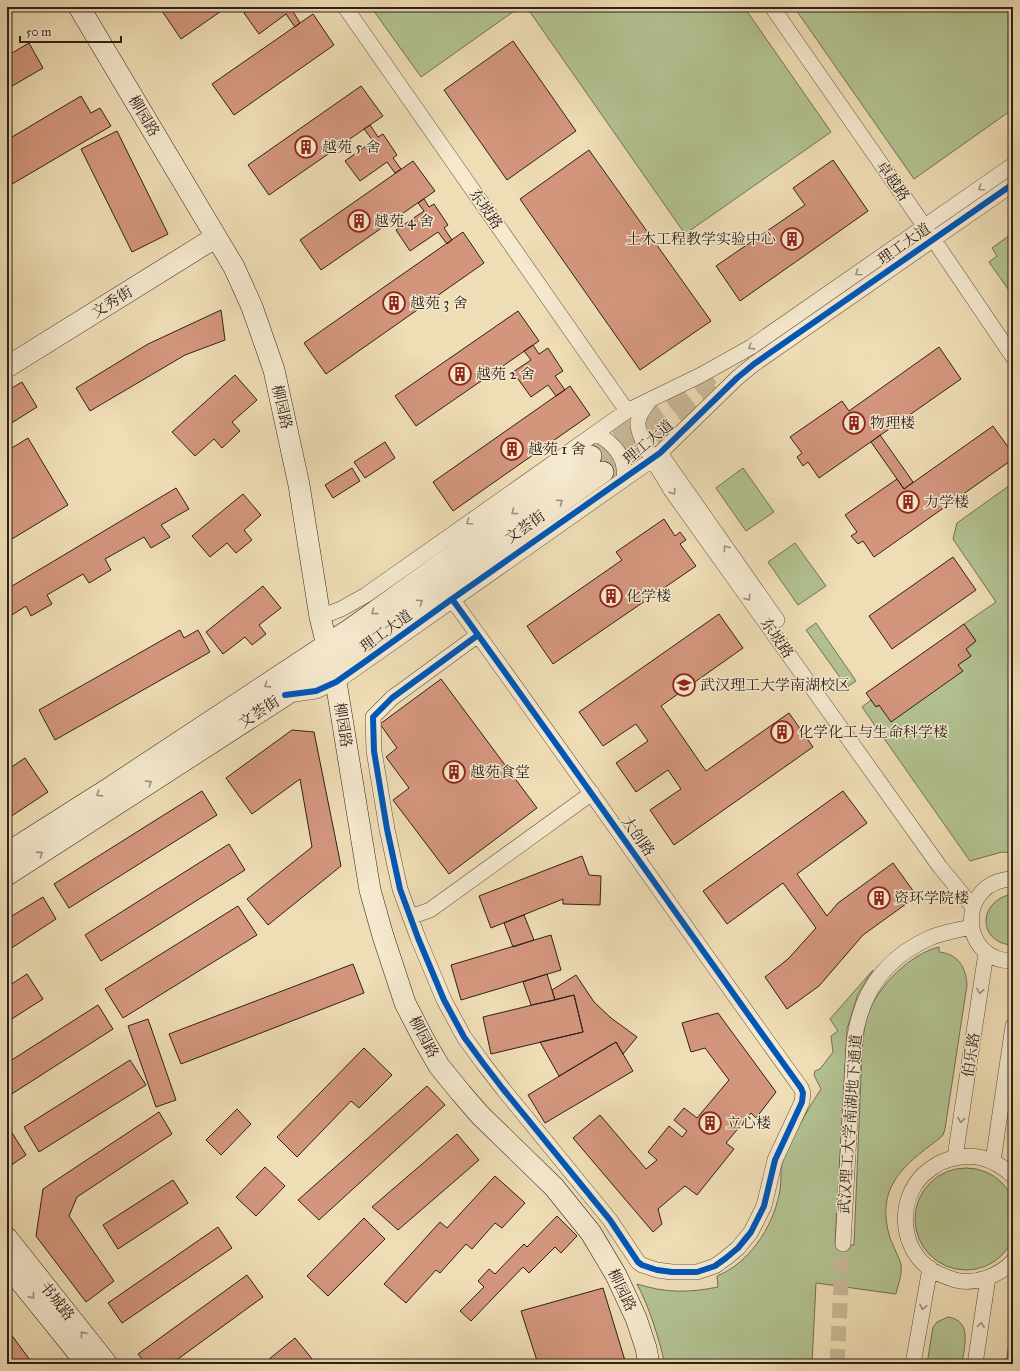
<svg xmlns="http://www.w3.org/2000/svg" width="1020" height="1371" font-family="'IM FELL Great Primer','Noto Serif SC',serif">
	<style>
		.green { fill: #b3c292; stroke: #717156 }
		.building { fill: #d3967d; stroke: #2f201b }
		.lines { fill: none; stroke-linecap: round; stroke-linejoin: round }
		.street-tunnel { stroke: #c9b796; stroke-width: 15; stroke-dasharray: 15 8; stroke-linecap: butt }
		.secondary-tunnel { stroke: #c9b796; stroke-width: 21; stroke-dasharray: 21 10; stroke-linecap: butt }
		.street-casing { stroke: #5f4f42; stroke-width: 16 }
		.secondary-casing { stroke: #2f201b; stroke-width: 22 }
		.street { stroke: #f5e9cf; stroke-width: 15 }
		.secondary { stroke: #f5e9cf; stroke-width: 21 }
		.cycleway-casing { stroke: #f5e9cf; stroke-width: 8 }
		.cycleway { stroke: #0057b8; stroke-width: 6 }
		.oneway { stroke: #9c8f7e }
		.labels { text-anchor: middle; stroke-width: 3; stroke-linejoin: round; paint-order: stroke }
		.street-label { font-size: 15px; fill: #2f201b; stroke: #f5e9cf }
		.poi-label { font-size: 15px; fill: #2f201b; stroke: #f5e9cf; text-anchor: start }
	</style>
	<rect width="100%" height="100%" fill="#efddb5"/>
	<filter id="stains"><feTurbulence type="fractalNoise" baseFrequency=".005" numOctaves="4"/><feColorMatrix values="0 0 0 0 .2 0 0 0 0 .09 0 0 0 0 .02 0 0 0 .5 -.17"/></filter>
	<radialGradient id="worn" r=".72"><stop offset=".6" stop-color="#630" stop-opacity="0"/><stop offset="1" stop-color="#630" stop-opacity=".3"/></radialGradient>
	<path class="green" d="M371,7H744L831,132L685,234L530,12L517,9L421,77Z
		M794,7H1013V109L914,179Z
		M1013,233V296L989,262L997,256L992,248Z
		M743,468L774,512L746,531L716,488Z
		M1013,483V853L1002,852L970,861L862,707L871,700L876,707L962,671L958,665L971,656L966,649L976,641L964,624L996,602L953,539L957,523Z
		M795,543L826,586L798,605L768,562Z
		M816,623L856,681L847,687L806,630Z
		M1008,895H1013V945C980,944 976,905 1008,895Z
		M939,947V952C958,954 966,967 967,985L945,1129L943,1135L939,1139C902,1166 875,1188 890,1238C893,1246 897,1253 900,1261C904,1271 898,1284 896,1294L816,1283L812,1364H665C658,1336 650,1309 637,1284C666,1293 688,1293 718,1287L717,1276C749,1263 772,1228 779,1195C781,1187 781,1179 781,1170C782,1161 785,1152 788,1144C791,1138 795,1132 799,1126C806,1113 813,1101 821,1089L814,1075L815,1071L820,1069L833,1052L831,1036L838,1031L830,1019L873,970L858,994L847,1029L835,1244L854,1245L862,1051C863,1039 864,1026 868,1014C878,986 910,954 939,947Z
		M915 1219a51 51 0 1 1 102 0a51 51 0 1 1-102 0Z
		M948,1317C973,1321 964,1346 962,1364H927L933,1327L937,1322Z
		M1013,1319V1364H1006Z"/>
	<path class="building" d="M162,7H227L181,39L160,8Z
		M252,7H297L292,10L300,23L295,27L286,14L259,34L244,13Z
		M313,14L334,45L234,115L212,84Z
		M513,41L576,131L507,180L444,90Z
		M29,43L43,68L7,89V56Z
		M361,86L383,116L269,195L248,165Z
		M81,96L91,113L100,108L111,126L7,187V140Z
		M370,125L378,137L383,134L397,155L393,158L401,169L395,173L387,162L360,181L345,161L373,141L364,129Z
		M117,131L168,234L132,252L81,149Z
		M589,150L711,321L640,370L520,199Z
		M833,160L868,211L740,301L716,266L805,205L793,188Z
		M413,161L435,191L321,270L300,240Z
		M424,199L429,207L434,204L448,225L444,228L452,240L447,244L438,232L410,251L396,230L424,211L418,203Z
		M463,232L484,263L326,374L304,343Z
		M221,310L225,340L185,355L90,411L76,388L148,344Z
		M518,311L539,341L416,426L395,396Z
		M533,345L539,354L548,348L563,371L555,376L565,390L556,396L548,385L531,397L513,372L531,360L524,351Z
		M939,347L961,379L819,478L808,462L803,466L797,457L802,453L790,437L842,401L849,411Z
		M235,375L257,400L232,422L240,431L222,448L214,439L195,456L172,432Z
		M22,382L37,407L10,424L7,419V391Z
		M570,386L590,415L453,511L433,482Z
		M993,426L1013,454V459L874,557L863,541L858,544L851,536L857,532L845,515L897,479L904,489Z
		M880,435L913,482L904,489L871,442Z
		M28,438L68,505L7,542V451Z
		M385,442L395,458L365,478L354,462Z
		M352,468L360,481L333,498L325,485Z
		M176,488L189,509L161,525L170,537L151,548L144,537L105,559L111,570L89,583L83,574L47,595L52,604L31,616L26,606L7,618V589Z
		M243,494L261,515L244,530L252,540L236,553L227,543L210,557L192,536Z
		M664,519L675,536L680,532L686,540L680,544L696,566L553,664L527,626L622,560L616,552Z
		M953,557L976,590L892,649L869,616Z
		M263,586L281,608L259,625L266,634L252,645L245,637L223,654L206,632Z
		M719,614L743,648L661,706L706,771L789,713L813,747L674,845L650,810L681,789L668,770L636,792L616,763L648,741L636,724L603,746L579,712Z
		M964,624L976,641L966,649L971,656L958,665L963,671L891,722L879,705L876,707L866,693Z
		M180,630L184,638L198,630L210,652L55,740L39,710Z
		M441,679L537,808L449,874L393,800L409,788L386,757L397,748L380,724Z
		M292,730L314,732L341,866L268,925L247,899L312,847L300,779L252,814L226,778Z
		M25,758L48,792L7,819V770Z
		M202,791L217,815L69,908L54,884Z
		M843,791L867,823L797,874L827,916L838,903L893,863L917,896L863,935L819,986L787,1009L765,977L788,959L816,928L783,883L727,924L703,891Z
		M229,844L245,870L101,961L85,935Z
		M582,856L589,875L601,876L600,905L563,904V899L491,928L479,896Z
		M43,897L56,919L7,951V919Z
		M238,906L257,935L123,1018L105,989Z
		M524,915L534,940L513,947L504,923Z
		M551,935L561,970L461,1000L451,965Z
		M353,964L364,993L181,1064L169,1034Z
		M27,974L43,999L7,1022V987Z
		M547,974L555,1000L531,1005L523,982Z
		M576,975L594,1002L611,1018L637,1037L623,1054L616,1042L559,1076L540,1042L583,1032L574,995L555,1000L552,990Z
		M574,995L583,1032L491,1054L483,1017Z
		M98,1005L113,1029L7,1097V1063Z
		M718,1013L776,1092L756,1118L751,1113L726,1143L734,1149L697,1195L685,1186L658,1209L662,1224L653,1232L573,1138L600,1115L646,1169L657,1160L648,1152L669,1126L682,1137L687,1131L674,1120L684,1108L697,1118L729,1080L705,1048L691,1052L682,1023Z
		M148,1019L176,1100L156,1107L128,1026Z
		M616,1042L633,1071L545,1123L528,1095Z
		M364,1048L392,1075L359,1108L351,1101L297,1157L277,1137Z
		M130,1060L146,1085L39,1152L24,1127Z
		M427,1086L445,1105L319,1220L298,1200Z
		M237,1109L251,1124L221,1155L206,1140Z
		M159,1112L172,1134L77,1197L69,1216L114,1281L86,1302L36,1236L43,1189Z
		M7,1125L26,1155L7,1168Z
		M457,1134L479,1160L398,1230L372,1207Z
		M265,1167L285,1186L256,1216L236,1197Z
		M495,1176L525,1203L502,1228L495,1223L472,1249L466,1244L440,1273L436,1270L406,1303L384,1284L440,1222L447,1228Z
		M173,1180L188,1203L118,1249L103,1225Z
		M557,1216L577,1236L561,1253L555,1247L529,1273L523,1267L471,1321L460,1311L484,1287L478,1281L489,1269L495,1274L524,1244L527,1247Z
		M364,1218L385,1239L328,1296L307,1276Z
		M218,1227L232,1248L122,1323L108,1303Z
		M247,1275L263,1297L171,1364H146L138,1354Z
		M603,1288L626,1364H538L521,1311Z
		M7,1329L33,1364H7Z
		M295,1338L313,1360L308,1364H263Z"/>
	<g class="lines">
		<path class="street-tunnel" d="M837,1364L843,1244"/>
		<path class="secondary-tunnel" d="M591,456L711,374
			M603,472L719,392"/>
		<g class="street-casing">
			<path id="street" d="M345,7L627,411
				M772,7L925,227L1013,357
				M650,400C645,407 639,414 638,422C636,438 663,475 671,490L940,867L973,907
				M596,433C613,443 627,457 624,478
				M662,456L777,620
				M452,599C570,761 684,926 801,1088L803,1093L802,1102L775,1160L764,1206L751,1232L738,1248L726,1258L715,1266L697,1272H672L657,1270L642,1265L638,1262L610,1220L503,1089L483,1063L464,1037L444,1000L418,938L400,889L387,829L374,751L373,717L392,698L478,635
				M320,617L341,609L366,595L627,411L701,375L751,347L1013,165
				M288,695L316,691L336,682L653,459L660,453L737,378L754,364L1013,184
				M1013,879C957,880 958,961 1013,961
				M410,917L430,910L592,793
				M955,1157L986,953
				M993,1161L1013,1026
				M1013,1176C998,1162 981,1154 961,1157C946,1158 934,1165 923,1175C897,1201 900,1247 930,1269C938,1274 946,1277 955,1280C975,1285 999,1276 1013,1261
				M843,1244L854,1043C860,993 885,957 932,937C945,932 958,930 971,927
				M913,1364L930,1268
				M975,1364L988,1278"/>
		</g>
		<g class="secondary-casing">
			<path id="secondary" d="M79,7L234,267L252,307L274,370L299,485L320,617L336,682L370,890L383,936L405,1003L424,1040L439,1066L461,1093L480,1115L554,1187L591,1233L616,1275L636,1318L646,1348L649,1364
				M7,367L216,237
				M7,853L111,787L352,628L591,456
				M7,875L332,665L603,472
				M7,1238L107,1364
				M7,1265L87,1364"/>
		</g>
		<use href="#street" class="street"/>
		<use href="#secondary" class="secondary"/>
		<g class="cycleway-casing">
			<path id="cycleway" d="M452,599C570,761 684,926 801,1088L803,1093L802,1102L775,1160L764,1206L751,1232L738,1248L726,1258L715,1266L697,1272H672L657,1270L642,1265L638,1262L610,1220L503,1089L483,1063L464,1037L444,1000L418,938L400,889L387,829L374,751L373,717L392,698L478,635
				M285,695L316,691L336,682L366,661L452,599L660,453L737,378L754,364L1013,184"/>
		</g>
		<use href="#cycleway" class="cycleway"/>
	</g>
	<defs><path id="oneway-chevron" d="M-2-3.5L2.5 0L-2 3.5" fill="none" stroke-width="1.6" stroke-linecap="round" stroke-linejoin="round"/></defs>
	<g class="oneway">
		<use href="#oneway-chevron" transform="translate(981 188) rotate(145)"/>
		<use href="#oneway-chevron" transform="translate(858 273) rotate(145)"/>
		<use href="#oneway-chevron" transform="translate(751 347) rotate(148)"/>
		<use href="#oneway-chevron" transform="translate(673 492) rotate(56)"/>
		<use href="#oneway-chevron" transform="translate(560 502) rotate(-35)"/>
		<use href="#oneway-chevron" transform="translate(514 512) rotate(144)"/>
		<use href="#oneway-chevron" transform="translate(469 522) rotate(145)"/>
		<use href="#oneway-chevron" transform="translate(726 548) rotate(-125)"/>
		<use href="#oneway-chevron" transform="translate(748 598) rotate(55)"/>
		<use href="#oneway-chevron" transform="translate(420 602) rotate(-35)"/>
		<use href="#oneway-chevron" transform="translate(374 612) rotate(144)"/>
		<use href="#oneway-chevron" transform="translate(267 685) rotate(147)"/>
		<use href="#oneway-chevron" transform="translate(149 783) rotate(-33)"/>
		<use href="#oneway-chevron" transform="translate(99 794) rotate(148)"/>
		<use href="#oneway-chevron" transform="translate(40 854) rotate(-33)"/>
		<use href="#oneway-chevron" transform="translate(980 991) rotate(99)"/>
		<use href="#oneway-chevron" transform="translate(961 1120) rotate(99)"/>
		<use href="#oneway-chevron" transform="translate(32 1296) rotate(51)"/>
		<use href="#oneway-chevron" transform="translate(923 1307) rotate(100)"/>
		<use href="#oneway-chevron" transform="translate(981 1325) rotate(-82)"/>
		<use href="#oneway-chevron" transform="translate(83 1334) rotate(-129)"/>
	</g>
	<defs>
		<g id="building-ring" transform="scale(1.15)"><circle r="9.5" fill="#f5e9cf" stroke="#8f2418" stroke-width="1.5"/><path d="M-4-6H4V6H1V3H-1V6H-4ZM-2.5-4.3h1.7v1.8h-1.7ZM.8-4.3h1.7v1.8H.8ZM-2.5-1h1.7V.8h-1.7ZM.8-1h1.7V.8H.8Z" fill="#8f2418"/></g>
		<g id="university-ring" transform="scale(1.15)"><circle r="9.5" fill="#f5e9cf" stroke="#8f2418" stroke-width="1.5"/><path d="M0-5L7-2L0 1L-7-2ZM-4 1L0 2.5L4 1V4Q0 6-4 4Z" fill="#8f2418"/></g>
	</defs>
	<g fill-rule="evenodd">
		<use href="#building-ring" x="306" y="147"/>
		<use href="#building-ring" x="359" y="221"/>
		<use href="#building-ring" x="792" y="239"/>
		<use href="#building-ring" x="394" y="303"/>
		<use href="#building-ring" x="460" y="374"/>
		<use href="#building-ring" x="854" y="423"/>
		<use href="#building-ring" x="512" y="449"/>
		<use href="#building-ring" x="908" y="502"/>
		<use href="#building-ring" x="611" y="596"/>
		<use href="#university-ring" x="684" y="685"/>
		<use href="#building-ring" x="782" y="732"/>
		<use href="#building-ring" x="454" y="772"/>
		<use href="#building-ring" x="879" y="898"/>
		<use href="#building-ring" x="710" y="1123"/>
	</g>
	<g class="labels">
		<g class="street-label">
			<text transform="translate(144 116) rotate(59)" y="5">柳园路</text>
			<text transform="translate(893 181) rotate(55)" y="5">卓越路</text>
			<text transform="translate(486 209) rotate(55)" y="5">东坡路</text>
			<text transform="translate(904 244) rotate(-35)" y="5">理工大道</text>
			<text transform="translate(112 302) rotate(-32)" y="5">文秀街</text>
			<text transform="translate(282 407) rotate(77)" y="5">柳园路</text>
			<text transform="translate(648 442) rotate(-40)" y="5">理工大道</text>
			<text transform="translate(525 527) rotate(-35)" y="5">文荟街</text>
			<text transform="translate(386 631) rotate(-36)" y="5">理工大道</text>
			<text transform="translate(777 638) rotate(55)" y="5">东坡路</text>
			<text transform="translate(259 712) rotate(-33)" y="5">文荟街</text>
			<text transform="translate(343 725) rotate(81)" y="5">柳园路</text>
			<text transform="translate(638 836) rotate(55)" y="5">大创路</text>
			<text transform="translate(424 1037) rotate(62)" y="5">柳园路</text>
			<text transform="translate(971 1055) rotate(-81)" y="5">伯乐路</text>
			<text transform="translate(850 1124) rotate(-86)" y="5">武汉理工大学南湖地下通道</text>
			<text transform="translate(622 1290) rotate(64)" y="5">柳园路</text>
			<text transform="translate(57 1301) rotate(51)" y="5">书城路</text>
		</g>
		<g class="poi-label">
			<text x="322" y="152">越苑 5 舍</text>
			<text x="374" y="226">越苑 4 舍</text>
			<text x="776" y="244" text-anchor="end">土木工程教学实验中心</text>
			<text x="410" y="308">越苑 3 舍</text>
			<text x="476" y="379">越苑 2 舍</text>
			<text x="870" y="428">物理楼</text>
			<text x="528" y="454">越苑 1 舍</text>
			<text x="924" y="507">力学楼</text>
			<text x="626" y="601">化学楼</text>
			<text x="700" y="690">武汉理工大学南湖校区</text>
			<text x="798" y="737">化学化工与生命科学楼</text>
			<text x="470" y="777">越苑食堂</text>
			<text x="894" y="903">资环学院楼</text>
			<text x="726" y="1128">立心楼</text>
		</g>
	</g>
	<rect width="1020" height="1371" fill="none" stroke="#efddb5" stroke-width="24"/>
	<rect x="8" y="8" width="1004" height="1355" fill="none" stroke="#2f201b" stroke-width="2"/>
	<rect x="12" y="12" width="996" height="1347" fill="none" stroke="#2f201b"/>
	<path d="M20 36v6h101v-6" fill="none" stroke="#2f201b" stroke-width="2"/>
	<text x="26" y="36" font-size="12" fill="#2f201b" stroke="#f5e9cf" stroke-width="3" paint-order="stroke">50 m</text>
	<rect width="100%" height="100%" filter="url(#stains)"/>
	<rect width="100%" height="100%" fill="url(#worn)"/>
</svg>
